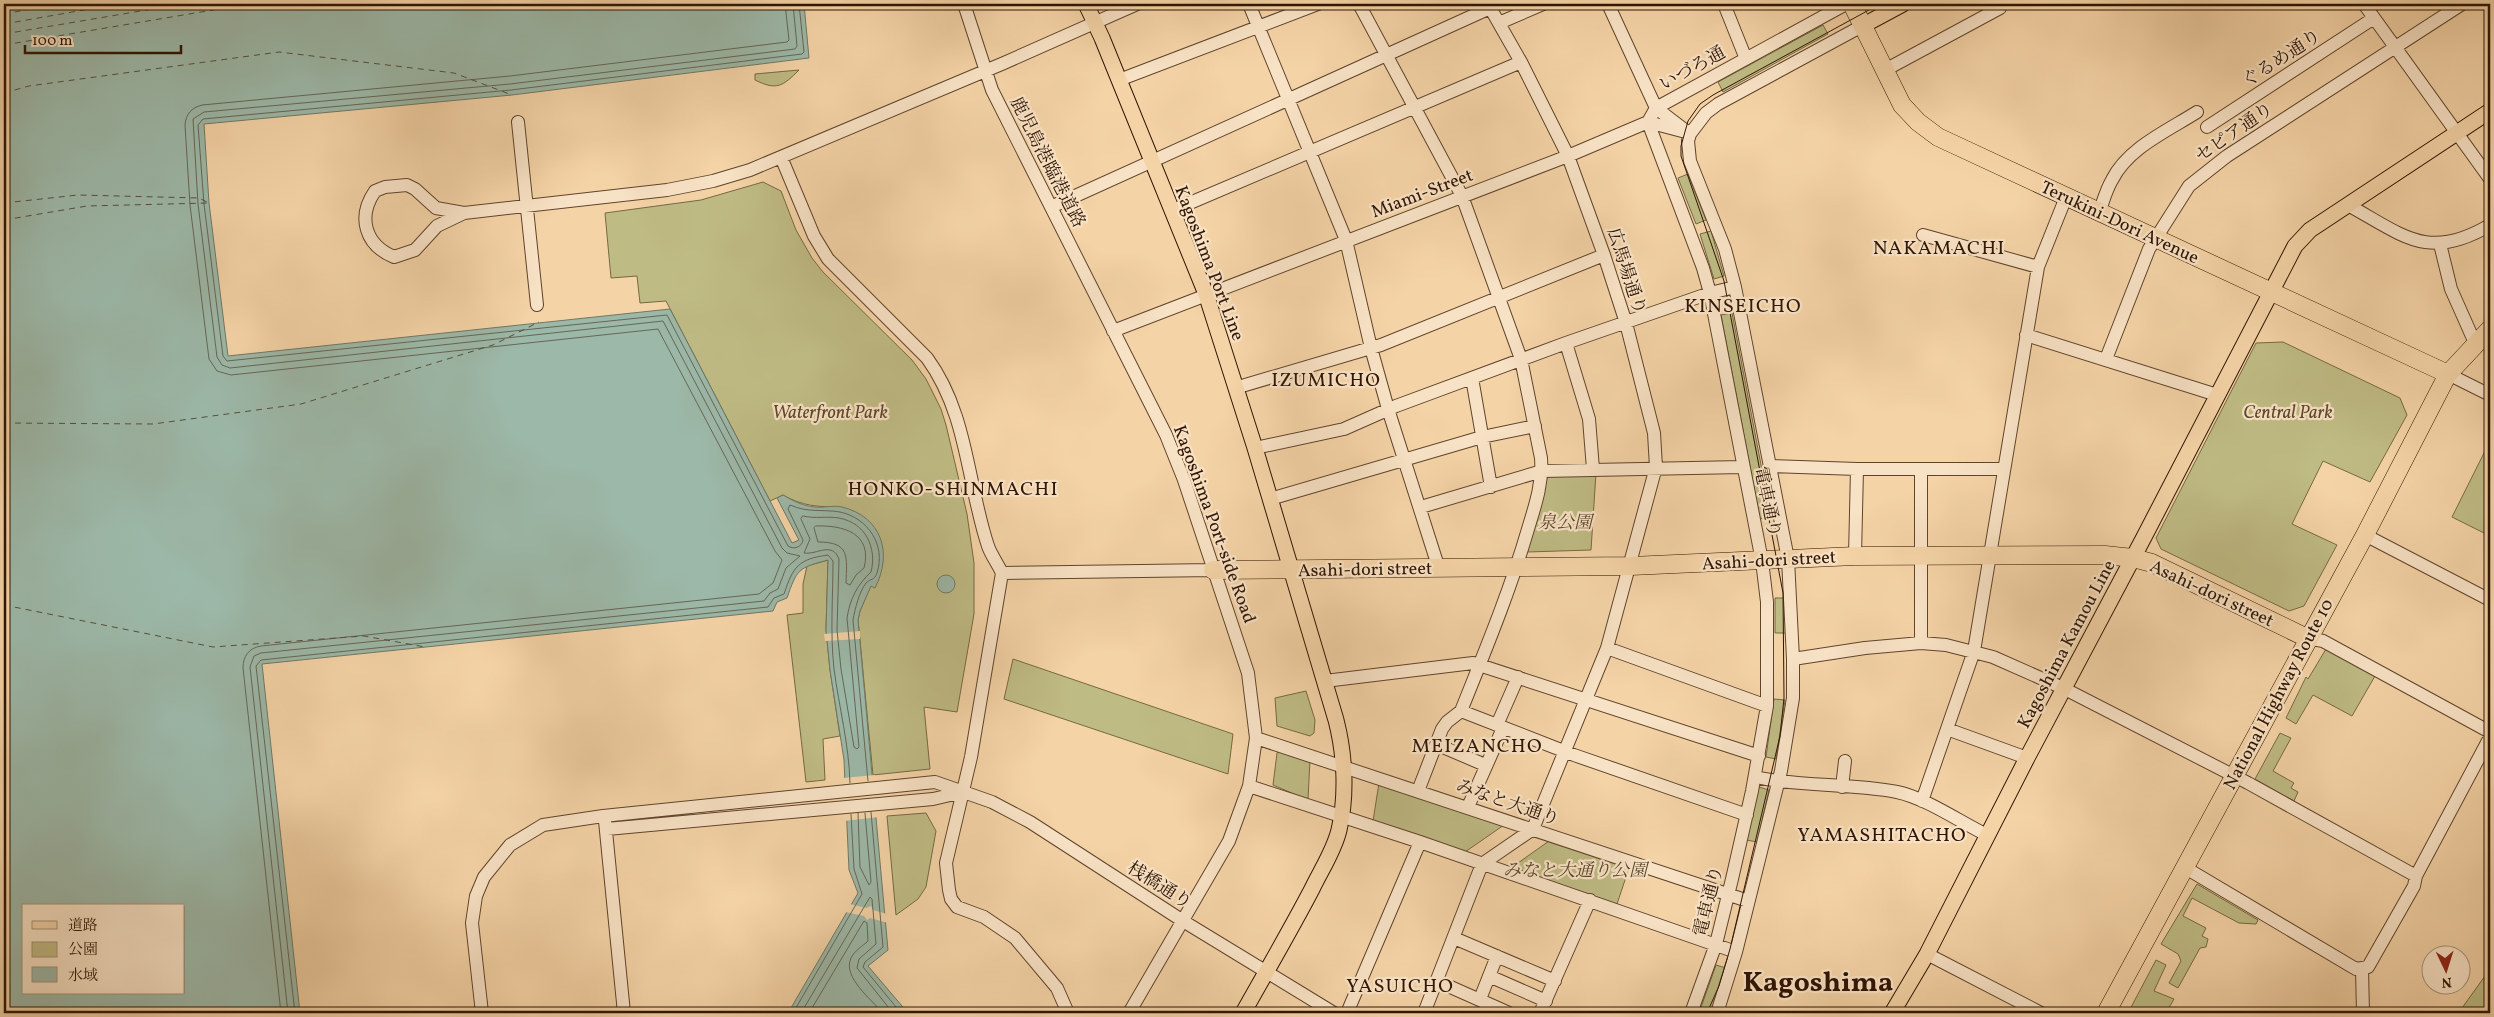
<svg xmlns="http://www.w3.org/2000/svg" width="2494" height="1017" font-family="Vollkorn,'Noto Serif JP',serif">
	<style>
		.green { fill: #bfbb84; stroke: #776844 }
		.water { fill: #9cb8a8; stroke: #707766; fill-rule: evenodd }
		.pier { fill: #f4d3a6 }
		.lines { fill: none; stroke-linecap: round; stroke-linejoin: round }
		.shore { stroke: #666656; stroke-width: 1 }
		.ferry { stroke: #554e3d; stroke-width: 1; stroke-dasharray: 6 5; stroke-linecap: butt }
		.minor-casing { stroke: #60442c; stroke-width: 14 }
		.major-casing { stroke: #2f1503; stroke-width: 17 }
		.highway-casing { stroke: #2f1503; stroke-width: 19 }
		.minor { stroke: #f8e2c5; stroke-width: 12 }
		.major { stroke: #f4d3a6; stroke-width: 15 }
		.highway { stroke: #f4d3a6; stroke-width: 18 }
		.tram { stroke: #2f1503; stroke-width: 1 }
		.labels { text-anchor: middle; stroke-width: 4.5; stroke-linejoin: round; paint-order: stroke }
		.street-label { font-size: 18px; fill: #2f1503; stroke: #f8e2c5 }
		.park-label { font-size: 18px; font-style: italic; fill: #5a472a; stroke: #f8e2c5 }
		.quarter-label { font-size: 20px; letter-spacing: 1px; fill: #2f1503; stroke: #f8e2c5 }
		.town-label { font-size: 28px; font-weight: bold; fill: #2f1503; stroke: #f8e2c5 }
	</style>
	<rect width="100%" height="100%" fill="#f4d3a6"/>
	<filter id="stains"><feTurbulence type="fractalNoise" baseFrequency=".004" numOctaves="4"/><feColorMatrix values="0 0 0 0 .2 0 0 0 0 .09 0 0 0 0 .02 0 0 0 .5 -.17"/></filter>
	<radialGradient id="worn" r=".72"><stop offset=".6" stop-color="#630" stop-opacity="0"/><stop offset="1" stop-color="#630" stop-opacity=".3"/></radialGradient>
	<path class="green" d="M1823,25L1828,34L1723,92L1718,82Z
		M799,70C783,86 777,91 755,80V74Z
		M1688,174L1706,220L1696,224L1678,178Z
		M763,182L781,191L796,230L812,258L823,272L912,360L926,379L941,409L946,425L967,514L974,563V614L957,712L924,707L930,769L873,775L858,620L860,611L871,585L839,507C818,507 802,506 783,495L770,501L666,301L640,303L637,276L611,278L605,213L701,200Z
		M1711,231L1724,276L1714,279L1700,234Z
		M1732,313L1771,517L1760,519L1721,315Z
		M2283,342L2400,398L2407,415L2370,482L2323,461L2292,524L2337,545L2304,606L2289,611L2161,549L2156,538L2256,343Z
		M2490,441V536L2452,517Z
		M1596,473L1591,550L1527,552L1547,478L1550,475Z
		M828,560L826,630L830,670L840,736L823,739L825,780L806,782L787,615L803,613V584L807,566Z
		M1775,598H1786V633H1775Z
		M2326,649L2375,676L2352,716L2313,695L2296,724L2286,718L2306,677L2308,679Z
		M1013,659L1233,734L1228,774L1004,699Z
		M1306,691L1315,720L1314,733L1310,736L1277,726L1275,698Z
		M1774,699L1785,700L1776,759L1766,757Z
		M2280,733L2291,738L2273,771L2294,783L2291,788L2298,792L2294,801L2255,779Z
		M1281,750L1310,760L1308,800L1273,785L1277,753Z
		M1379,783L1504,825L1465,852L1373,821Z
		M1759,787L1769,790L1757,842L1746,840Z
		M926,813L936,831L926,887L918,899L896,915L887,816Z
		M1549,841L1629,868L1617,904L1511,868Z
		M2197,884L2258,920L2256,924L2239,923L2192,898L2183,916L2206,928L2202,936L2208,939L2206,947L2200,948L2178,988L2169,983L2181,961L2178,954L2161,944Z
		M2156,960L2166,965L2154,991L2174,999L2166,1013H2128Z
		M1716,965L1726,968L1711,1013H1699Z
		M2490,969V1013H2459L2462,1008Z"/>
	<path class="water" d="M4,4H804L809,58L512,95L204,124L209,203L228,356L670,309L792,543L799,540L777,498L783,495C793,501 803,506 815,507C824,508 833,505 842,507C882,517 893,553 875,588L871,586L860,611L858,620L888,950L868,966L908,1013H788L858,893L849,870L844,760L830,670L826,630L828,560C798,568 797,569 787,598L777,602L773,611L262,664L300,1013H4ZM24,906H184V993H24Z
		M937 584a9 9 0 1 1 18 0a9 9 0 1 1-18 0Z"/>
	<path class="pier" d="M860,631V639L825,641L824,634Z
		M875,775L879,817L844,821L843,778Z
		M850,904L866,908L871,906L873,910L887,914L888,923L870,918L867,920L864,916L845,912Z"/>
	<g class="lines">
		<path class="shore" d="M799,4L804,52L802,54L511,90L203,119L198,125L204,204L223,356L227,361L667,315L788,546C794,550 802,547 803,540L788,509L790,505C808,513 822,509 840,512C868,518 886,545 877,573C874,581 871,578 866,583C859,592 855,609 853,620L868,781
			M803,516C815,519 827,516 839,518C866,523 877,548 871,572C857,585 850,599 847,618L859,747L857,749L854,747L841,669L837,630L839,559C832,541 817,555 804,553L810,539L801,519Z
			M816,526C843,525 873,533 864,568L856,575L850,585L846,583C847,556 850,542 818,542L814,528Z
			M871,812L883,947L865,962L863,967L901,1013
			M858,813L860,867L869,885L871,882L865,813
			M281,1013L243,668C243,656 249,648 261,646L759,594L773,583L782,560L775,551L658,329L231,375L217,371L209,359L190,205L185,125C186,114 191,108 202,105L510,76L787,42L789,40L785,4
			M288,1013L250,667L254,656L261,653L764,601L770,593L778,589L786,568L800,556L787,553L782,548L663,321L230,368L222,365L217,357L198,204L193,119L204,112L510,84L795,49L797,46L793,4
			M295,1013L256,666L261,660L768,607L774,598L784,594C793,567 798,559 828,555L833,561C833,597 830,632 834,669C839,707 849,744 850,783
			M793,1013L862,894L854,869L851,814
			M801,1013L870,897L872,899L876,944L859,959L857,968L893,1013
			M809,1013L864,921L867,923L868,941C863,946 855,950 851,958C842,977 872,1000 883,1013"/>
		<path class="ferry" d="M4,14L57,4
			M4,24L118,4
			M4,34L182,4
			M4,45L249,4
			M4,93L29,86L279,52L454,73L512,95
			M4,203L78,195L199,198L209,203
			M4,220L87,206L208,203
			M4,423L153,424L301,404L493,345L539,322
			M4,605L213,647L364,636L425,647"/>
		<g class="minor-casing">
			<path id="minor" d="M964,4L992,90L1166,435L1184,480L1248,673L1256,738L1249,786L1229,841L1129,1013
				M1249,4L1346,240L1371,348L1388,409L1439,569
				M1359,4L1462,196L1521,359L1541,458C1543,483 1535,506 1528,529C1510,591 1485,651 1461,711L1447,722L1442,729L1418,791
				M1608,4L1656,108L1690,134
				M1724,4L1746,59
				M2364,4L2490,179
				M1499,23L1543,4
				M1885,70L2000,8
				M1119,80L1318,4
				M518,122L537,305
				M1648,122L1703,268L1710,293L1762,561L1767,602V706L1752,791L1732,879L1716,944L1691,1013
				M1648,122L1656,108L1846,4
				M1648,122L1682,131
				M2207,127L2374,18
				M781,157L814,236L828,259L927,358C968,414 967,483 988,546C991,555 998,564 1002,573L971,757L946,863L949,890L951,899L957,907L984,917L1015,938L1057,988L1068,1013
				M2348,205C2403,235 2428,262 2490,225
				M1051,207L1490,8
				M1171,211L1521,62
				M464,213L437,226L415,250L394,257C365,245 357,217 375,191L385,187L407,185L415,189L436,208L464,213L667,190L713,181L750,170L1004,63L1137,4
				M2099,213C2103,202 2106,190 2112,180C2128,148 2167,131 2197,112
				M1923,235L2038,267
				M2440,244L2451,289L2475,343
				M1113,331L1568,156L1648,122
				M2026,335L2217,395
				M1566,343L1589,419L1593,469
				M2106,359L2149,249L2189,186L2227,156L2462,4
				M2448,374L2490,395
				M1472,378L1491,487
				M1235,388L1381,345L1604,255
				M1255,448L1344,429L1396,406L1566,343L1710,293L1735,287
				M1770,466L1857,469H2004
				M1270,499L1482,437L1535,426
				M1421,507L1542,471L1742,467
				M2365,535L2490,600
				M1855,556L1857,469
				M1002,573L1213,570
				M2307,638L2323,641L2490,732
				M1921,643V470
				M1607,648L1767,706
				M1793,659L1865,648L1921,643L1946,645L1993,657L2063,688L2248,783L2416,876
				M1325,681L1473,663L1759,756
				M1461,711L1574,755L1747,815
				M1497,725L1518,677
				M1947,729L2027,758
				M1256,738L1748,901
				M1436,744L1485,765
				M1755,777C1802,787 1850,783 1897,792C1926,798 1960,822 1987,835
				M1249,786L1420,842L1736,952
				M1842,787L1845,761
				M1922,801L1974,651L2038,267L2066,197
				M1468,807L1503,728
				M605,821L624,1013
				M607,829L933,799L963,792
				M2184,867L2356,969L2368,967L2414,886L2416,876L2490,737
				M1454,938L1555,981
				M1927,954L2041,1013
				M2362,969L2363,1013
				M1489,976L1546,1001
				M1437,981L1509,1013
				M1480,999L1497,956
				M482,1013L472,923L476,896L484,877L510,845L543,825L603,816L935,782L992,802L1030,822L1183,921L1334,1013
				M1347,1013L1420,842
				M1424,1013L1482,864L1533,829L1539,814L1607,648L1656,467L1654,433L1626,323L1604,255L1568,156L1521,62L1488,4
				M1540,1013L1590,900
				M1717,1013L1736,952L1781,771L1793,698V659L1788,559L1735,287L1725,249L1690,161L1688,141L1690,134L1706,113L1718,104L1862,26"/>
		</g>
		<g class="major-casing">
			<path id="major" d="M1086,4L1102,38L1206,294L1255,448L1336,720C1345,755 1347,795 1339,830C1334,851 1321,870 1312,889C1290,931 1266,972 1243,1013
				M1862,26L1903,4
				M1892,1013L1927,954L2027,758L2143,539L2295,246L2310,230L2490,111"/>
		</g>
		<g class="highway-casing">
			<path id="highway" d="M1852,4L1902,105L1918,122L1938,137L2448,374
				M1213,570L1631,566L1855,556L2105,555L2133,558L2152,563L2307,638
				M2106,1013L2365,535L2448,374L2490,329"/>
		</g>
		<use href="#minor" class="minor"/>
		<use href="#major" class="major"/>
		<use href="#highway" class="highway"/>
		<path class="tram" d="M1707,1013L1719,986L1730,949L1780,736L1784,698L1783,593L1724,281L1681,156V146L1688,121L1700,104L1713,95L1880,4"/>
	</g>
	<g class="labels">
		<g class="street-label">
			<text transform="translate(2281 58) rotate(-33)" y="6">ぐるめ通り</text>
			<text transform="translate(1692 68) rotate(-29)" y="6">いづろ通</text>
			<text transform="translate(2234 132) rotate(-35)" y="6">セピア通り</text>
			<text transform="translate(1048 162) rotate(63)" y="6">鹿児島港臨港道路</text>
			<text transform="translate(1422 193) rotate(-21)" y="6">Miami-Street</text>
			<text transform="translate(2120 222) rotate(25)" y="6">Terukini-Dori Avenue</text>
			<text transform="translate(1210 263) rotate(69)" y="6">Kagoshima Port Line</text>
			<text transform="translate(1627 271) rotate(72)" y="6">広馬場通り</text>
			<text transform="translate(1768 502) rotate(78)" y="6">電車通り</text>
			<text transform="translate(1215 524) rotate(70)" y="6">Kagoshima Port-side Road</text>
			<text transform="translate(1769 560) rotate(-3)" y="6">Asahi-dori street</text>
			<text transform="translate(1365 569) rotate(-1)" y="6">Asahi-dori street</text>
			<text transform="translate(2212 593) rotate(25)" y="6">Asahi-dori street</text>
			<text transform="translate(2066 644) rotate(-62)" y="6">Kagoshima Kamou Line</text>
			<text transform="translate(2278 694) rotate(-62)" y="6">National Highway Route 10</text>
			<text transform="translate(1508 802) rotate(19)" y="6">みなと大通り</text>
			<text transform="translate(1160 885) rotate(32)" y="6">桟橋通り</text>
			<text transform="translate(1708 901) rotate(-76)" y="6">電車通り</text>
		</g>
		<g class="park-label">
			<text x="830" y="418">Waterfront Park</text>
			<text x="2288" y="418">Central Park</text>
			<text x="1565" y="528">泉公園</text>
			<text x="1575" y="876">みなと大通り公園</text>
		</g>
		<g class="quarter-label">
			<text x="1939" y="254">NAKAMACHI</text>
			<text x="1743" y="312">KINSEICHO</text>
			<text x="1326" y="386">IZUMICHO</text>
			<text x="953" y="495">HONKO-SHINMACHI</text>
			<text x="1477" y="752">MEIZANCHO</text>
			<text x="1882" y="841">YAMASHITACHO</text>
			<text x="1400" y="992">YASUICHO</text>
		</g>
		<g class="town-label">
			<text x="1818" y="991">Kagoshima</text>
		</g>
	</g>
	<rect width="2494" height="1017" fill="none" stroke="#f4d3a6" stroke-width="20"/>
	<rect x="5" y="5" width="2484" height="1007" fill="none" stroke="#2f1503" stroke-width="2.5"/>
	<rect x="10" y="10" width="2474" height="997" fill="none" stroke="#2f1503"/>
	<rect x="22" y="904" width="162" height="90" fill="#f8e2c5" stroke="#a89077"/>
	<rect x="32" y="921" width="25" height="8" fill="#f4d3a6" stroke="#a89077"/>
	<text x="68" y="930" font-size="15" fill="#2f1503">道路</text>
	<rect x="32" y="942" width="25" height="15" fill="#bfbb84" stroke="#a89077"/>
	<text x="68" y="954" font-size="15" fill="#2f1503">公園</text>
	<rect x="32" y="967" width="25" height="15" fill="#9cb8a8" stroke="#a89077"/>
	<text x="68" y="980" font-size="15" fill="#2f1503">水域</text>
	<g transform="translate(2446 970) rotate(176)"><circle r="24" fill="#f8e2c5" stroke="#a89077"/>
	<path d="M0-4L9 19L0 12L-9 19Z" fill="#8f2418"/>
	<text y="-8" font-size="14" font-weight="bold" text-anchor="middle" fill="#2f1503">N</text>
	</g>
	<path d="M25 45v8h156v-8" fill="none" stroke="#2f1503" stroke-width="2.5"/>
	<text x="32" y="45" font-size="15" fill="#2f1503" stroke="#f8e2c5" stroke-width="4" paint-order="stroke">100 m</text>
	<rect width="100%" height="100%" filter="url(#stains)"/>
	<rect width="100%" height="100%" fill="url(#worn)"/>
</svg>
